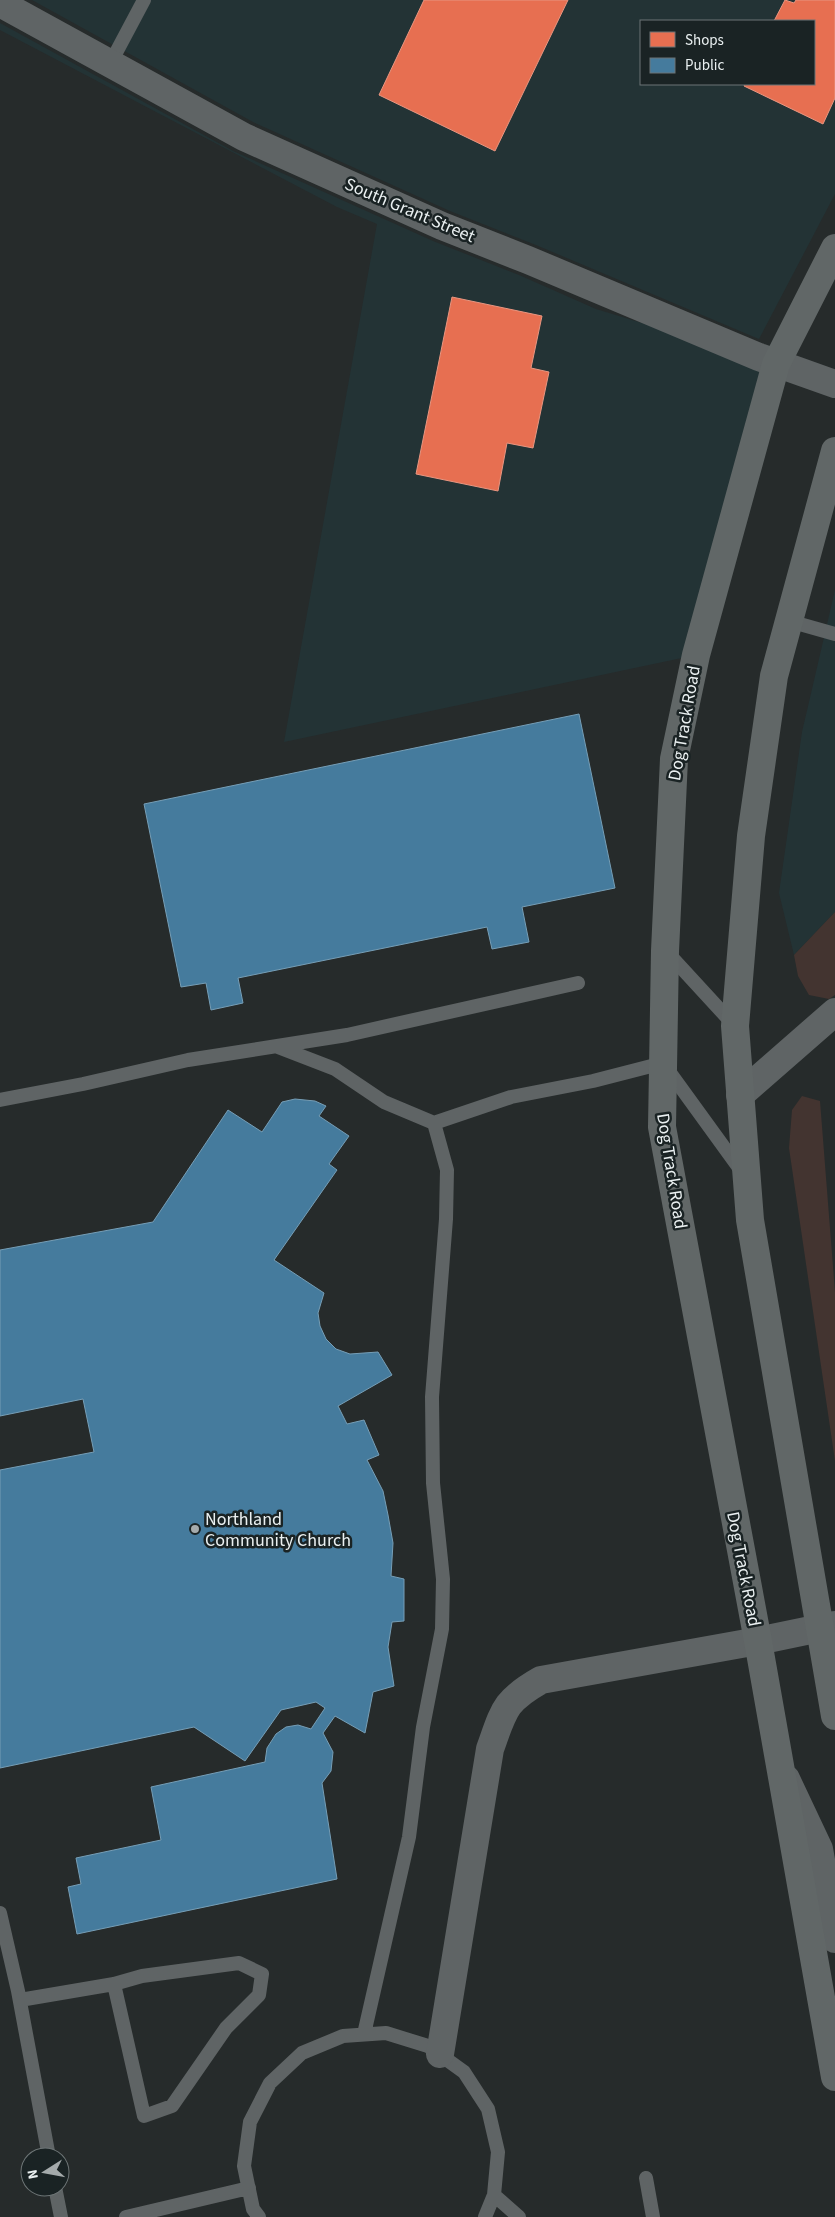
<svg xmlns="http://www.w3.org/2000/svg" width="835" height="2217" font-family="'Source Sans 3',sans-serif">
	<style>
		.built { fill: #233335; fill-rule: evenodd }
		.green { fill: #433430 }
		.shops { fill: #e76f51; stroke: #e89681 }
		.public { fill: #457b9d; stroke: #769eb6 }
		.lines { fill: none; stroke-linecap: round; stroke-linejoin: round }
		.service { stroke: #5f6465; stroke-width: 14 }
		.minor { stroke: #5f6465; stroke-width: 28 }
		.tertiary { stroke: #5f6465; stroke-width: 28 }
		.secondary { stroke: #616767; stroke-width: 28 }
		.poi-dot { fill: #a5abac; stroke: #1a2324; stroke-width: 2 }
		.labels { text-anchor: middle; stroke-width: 5; stroke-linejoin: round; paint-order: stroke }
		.street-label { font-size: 18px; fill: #eaf0f1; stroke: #1a2324 }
		.poi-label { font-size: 18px; fill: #eaf0f1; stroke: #1a2324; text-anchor: start }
	</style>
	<rect width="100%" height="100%" fill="#262b2b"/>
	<path class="built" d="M32,0H835V194L759,339L536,245L450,211L253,122ZM641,21H814V84H641Z
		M0,23L233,151L433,241L519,275L596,309L776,364L696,655L284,742L377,224L337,207L0,30Z
		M835,590V912L794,955L779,893L802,732Z"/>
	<path class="green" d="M835,912V995L829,999L809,995L798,976L794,955Z
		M802,1096L820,1101L835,1292V1461L789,1148L792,1110Z"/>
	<path class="shops" d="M424,0H568L495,151L379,95Z
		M785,0L794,3L796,0H835V98L823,124L744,86L745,84H814V21H774Z
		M452,297L542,316L531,368L549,372L533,448L507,443L498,491L416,474Z"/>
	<path class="public" d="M579,714L615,888L522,907L529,942L492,949L487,927L238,978L243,1003L211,1010L206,983L181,987L144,804Z
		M295,1099L315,1101L326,1106L319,1116L349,1136L329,1164L337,1170L274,1260L324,1293L318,1313L320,1326L326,1339L336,1349L350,1354L378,1352L392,1375L338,1406L347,1424L364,1420L379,1455L367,1460L383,1491L388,1515L393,1543L391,1576L404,1579V1621L392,1622L388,1647L394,1686L373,1692L365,1733L335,1716L323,1733L333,1752L331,1771L322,1783L337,1879L77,1934L68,1887L81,1884L76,1858L161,1840L151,1787L265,1762L267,1748L276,1734L286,1727L298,1725L311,1729L325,1708L316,1702L281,1710L245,1761L194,1727L0,1768V1470L94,1452L83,1399L0,1416V1250L153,1222L228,1110L262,1132L282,1102Z"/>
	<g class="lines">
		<path class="service" d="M110,64L144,0
			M789,621L835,634
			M666,951L734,1025
			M278,1047L335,1069L384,1102L434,1123L511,1097L593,1081L663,1063L742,1172
			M0,1100L83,1084L188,1060L347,1035L578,983
			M0,1913L18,1991L49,2157
			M20,2000L114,1984L142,1976L239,1963L262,1974L259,1995L226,2028L172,2106L144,2116L114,1984
			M364,2034L409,1837L423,1727L442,1629L443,1579L433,1483L432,1397L446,1219L447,1170L434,1123
			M646,2178L653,2217
			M55,2187L61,2217
			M494,2195L519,2217
			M126,2217L249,2188
			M259,2217L253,2209L244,2166L250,2122L270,2083L302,2053L343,2036L386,2033L428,2046L464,2072L488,2109L498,2152L494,2195L485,2217"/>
		<path class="minor" d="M740,1095L835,1012
			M786,1779L819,1849L835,1939
			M440,2054L490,1749C504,1710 504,1701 541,1680L758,1641L835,1625"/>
		<path class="tertiary" d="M0,3L244,137L442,226L528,260L759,357L835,384"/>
		<path class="secondary" d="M835,248L776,364L696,655L674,759L665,951L662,1127L758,1641L835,2077
			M835,451L774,676L751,836L735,1026L750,1220L835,1716"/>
	</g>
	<circle class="poi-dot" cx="195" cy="1529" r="5"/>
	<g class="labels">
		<g class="street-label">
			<text transform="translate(410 210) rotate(23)" y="6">South Grant Street</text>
			<text transform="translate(684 723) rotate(-80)" y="6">Dog Track Road</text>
			<text transform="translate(672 1171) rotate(81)" y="6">Dog Track Road</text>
			<text transform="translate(744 1569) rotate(79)" y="6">Dog Track Road</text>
		</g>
		<g class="poi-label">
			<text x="205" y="1525">Northland<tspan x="205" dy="21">Community Church</tspan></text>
		</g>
	</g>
	<rect x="640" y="20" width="175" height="65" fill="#1a2324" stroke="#6d7576"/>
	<rect x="650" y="32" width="25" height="15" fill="#e76f51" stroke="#6d7576"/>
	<text x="685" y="45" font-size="15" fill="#eaf0f1">Shops</text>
	<rect x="650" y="58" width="25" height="15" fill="#457b9d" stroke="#6d7576"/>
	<text x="685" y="70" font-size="15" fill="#eaf0f1">Public</text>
	<g transform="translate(45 2172) rotate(259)"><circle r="24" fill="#1a2324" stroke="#6d7576"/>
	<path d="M0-4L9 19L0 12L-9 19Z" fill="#a5abac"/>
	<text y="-8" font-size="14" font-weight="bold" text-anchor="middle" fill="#eaf0f1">N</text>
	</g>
</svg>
